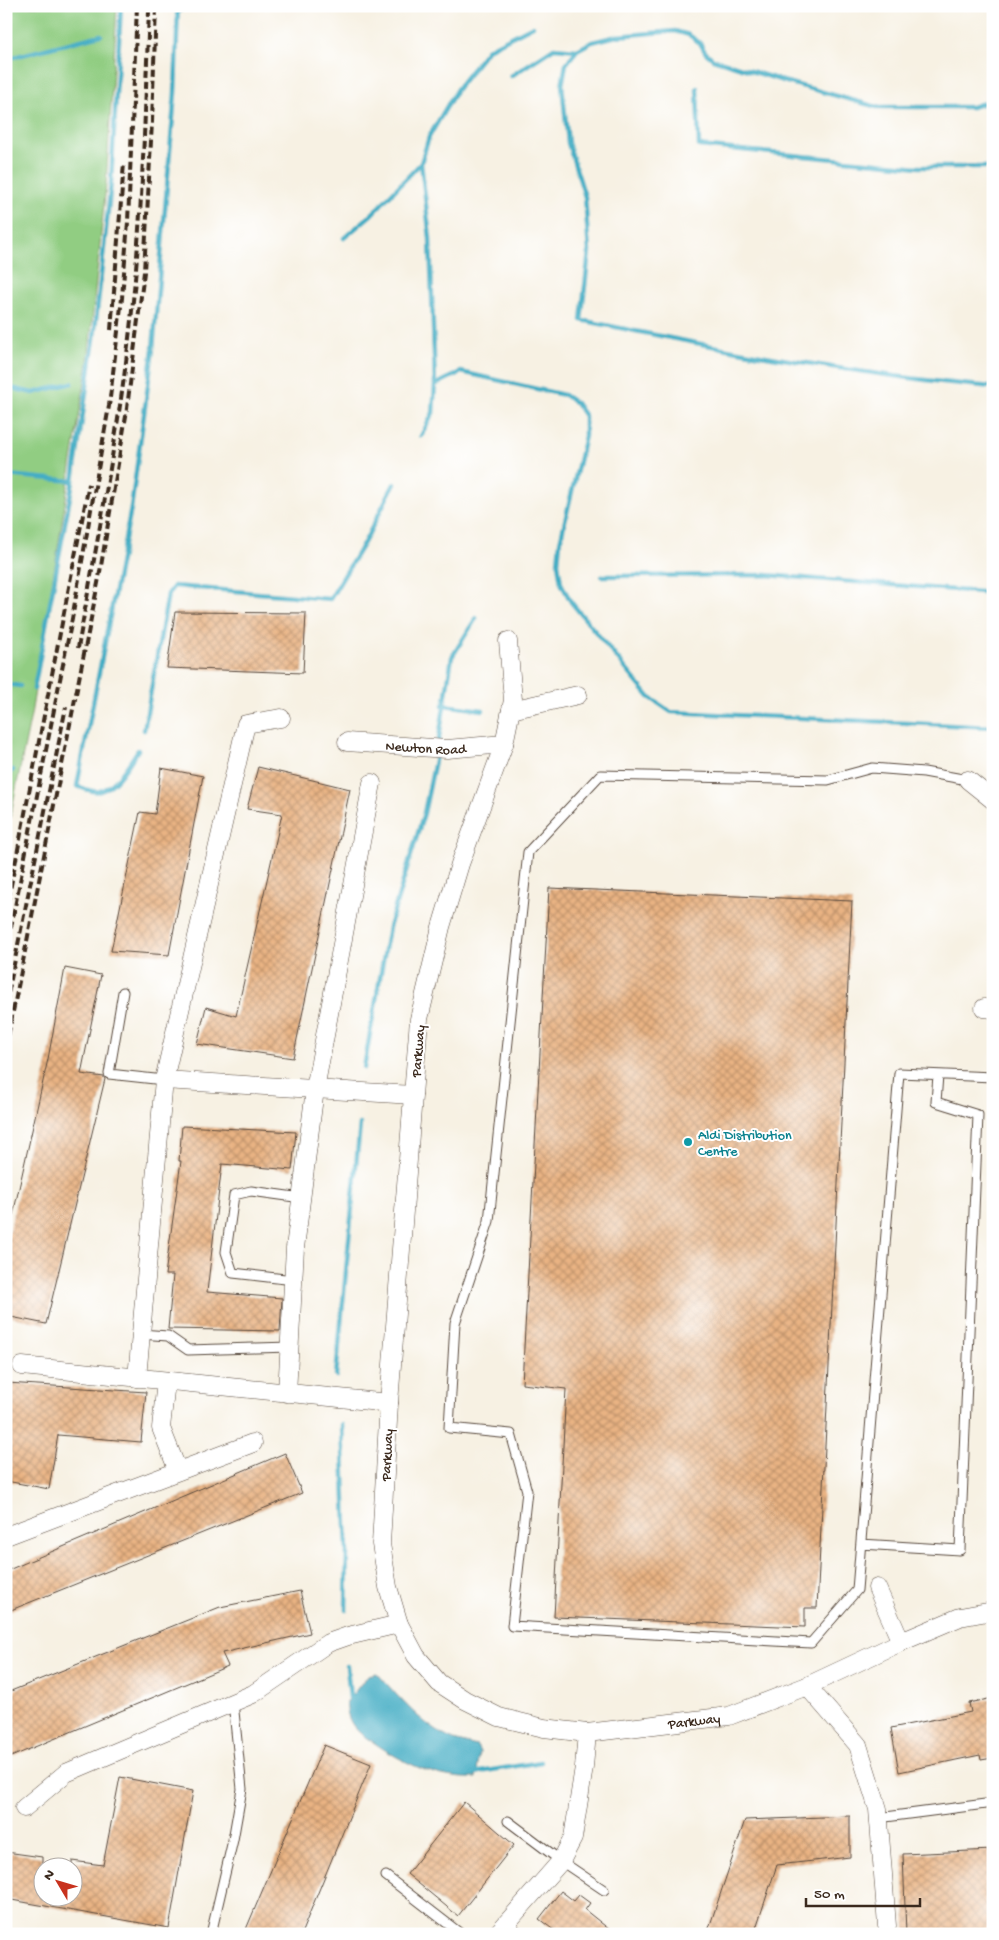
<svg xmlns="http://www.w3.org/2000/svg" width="999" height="1940" font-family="'Gochi Hand',sans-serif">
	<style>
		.green { fill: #91cd82; stroke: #667c50 }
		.water { fill: #44adc4; stroke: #406c71 }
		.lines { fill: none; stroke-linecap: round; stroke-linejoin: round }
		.stream { stroke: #44adc4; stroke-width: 4.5 }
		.building { fill: url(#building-cross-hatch) }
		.service-casing { stroke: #57483c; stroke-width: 11 }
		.minor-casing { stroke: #57483c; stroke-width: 19 }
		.service { stroke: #fff; stroke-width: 9 }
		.minor { stroke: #fff; stroke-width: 18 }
		.rail { stroke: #3b2a1e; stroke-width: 4; stroke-dasharray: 8 4; stroke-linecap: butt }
		.culture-dot { fill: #0f9aa8; stroke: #fff; stroke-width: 2 }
		.labels { text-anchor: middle; stroke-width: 4; stroke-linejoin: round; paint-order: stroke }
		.street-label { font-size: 14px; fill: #3b2a1e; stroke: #fff }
		.culture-label { font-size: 14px; fill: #0d838f; stroke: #fff; text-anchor: start }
	</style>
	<defs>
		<pattern id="building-cross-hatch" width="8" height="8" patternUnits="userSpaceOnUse" patternTransform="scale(1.25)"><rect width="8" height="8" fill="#e9b383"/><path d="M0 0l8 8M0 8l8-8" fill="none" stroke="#be926b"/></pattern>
	</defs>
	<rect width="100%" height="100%" fill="#fff"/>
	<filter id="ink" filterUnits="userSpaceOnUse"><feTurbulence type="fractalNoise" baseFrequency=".02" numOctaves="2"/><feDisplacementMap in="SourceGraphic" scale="10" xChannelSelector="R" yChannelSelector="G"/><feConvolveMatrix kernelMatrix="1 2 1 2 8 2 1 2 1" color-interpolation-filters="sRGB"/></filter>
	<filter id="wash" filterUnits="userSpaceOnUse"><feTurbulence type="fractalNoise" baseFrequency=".0096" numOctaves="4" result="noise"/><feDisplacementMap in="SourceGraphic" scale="20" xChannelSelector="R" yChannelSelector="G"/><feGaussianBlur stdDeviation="1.12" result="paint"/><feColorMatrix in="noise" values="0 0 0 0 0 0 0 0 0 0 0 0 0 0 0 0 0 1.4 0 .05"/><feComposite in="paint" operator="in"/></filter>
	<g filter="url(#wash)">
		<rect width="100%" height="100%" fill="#f7f1e3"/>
		<path class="green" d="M6,6H117L106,185L88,361L31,715L6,838Z"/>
		<path class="water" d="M377,1673C399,1697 423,1727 454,1740C461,1742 469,1744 477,1746L480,1752L476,1778C438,1780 403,1763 373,1742C363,1736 353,1729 349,1718C347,1714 347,1707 346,1703L368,1675Z"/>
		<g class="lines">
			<path class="stream" d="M177,14L184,6
				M6,59L101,35
				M511,76L554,48L577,50
				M697,88L699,146L919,167H993
				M993,100L972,107H877L783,81L713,59L705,52L700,43L689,35L675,31L617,36L592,42L577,50L566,64L562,85L568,143L585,197L589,252L581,320C717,348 854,375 993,387
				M344,238L371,215L421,163
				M435,385L430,238L421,163L429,137L457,89L488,49L533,26
				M6,387L33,393L72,383
				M421,436L433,413L435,385L461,372L564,395L576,403L585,416V436L560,542L558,563L561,583L571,602L649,697L671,712L993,727
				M6,475L73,481
				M602,576L766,575L993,593
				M6,684L20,686
				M34,689L73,481L94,339L111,183L121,6
				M443,705L483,710
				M144,730L168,594L174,586L330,599L365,541L394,484
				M438,744L452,657L476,618
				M138,750C129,763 116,787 100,791C93,793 84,788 77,786L131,508L153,349L175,93L178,6
				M6,775L13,770
				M364,1068L389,927L424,813L437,751
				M336,1376L360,1124
				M342,1425L347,1550L346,1610
				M347,1666L350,1698L352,1701
				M474,1773L541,1762"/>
		</g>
		<g id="blocks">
			<path class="building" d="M175,612L306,613L303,673L167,668Z
				M258,767L350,789L293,1058L197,1044L206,1007L236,1016L282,814L247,809Z
				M161,768L203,776L169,955L111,951L140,812L155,814Z
				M549,888L852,901L817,1608H805V1627L554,1617L566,1389L522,1384Z
				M65,968L101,975L81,1074L104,1077L105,1079L46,1324L6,1316V1246L48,1059Z
				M182,1126L296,1132L292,1170L222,1164L207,1292L282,1298L280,1331L168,1329L173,1275H165L181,1161H179Z
				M7,1383L146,1392L141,1442L58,1435L49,1489L6,1481Z
				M285,1453L302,1493L6,1612V1571Z
				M300,1591L310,1633L222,1653L228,1666L6,1759V1693L220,1607Z
				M993,1698V1758L981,1760L980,1755L899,1772L891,1728L971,1712L969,1703Z
				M324,1745L371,1764L301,1934H244Z
				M120,1777L193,1791L169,1928L6,1899V1852L42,1857V1898H72V1861L103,1865Z
				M464,1802L514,1845L458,1916L407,1874Z
				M850,1816V1857L777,1865L754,1934H707L745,1820Z
				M993,1850V1934H906L903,1854Z
				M561,1891L574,1901L579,1895L590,1903L585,1910L615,1934H559L539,1919Z"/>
		</g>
	</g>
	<g filter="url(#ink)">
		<use href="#blocks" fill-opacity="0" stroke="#57483c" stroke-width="1"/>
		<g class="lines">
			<g class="service-casing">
				<path id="service" d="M968,780L924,772L872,768L828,780L600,775L528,852L489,1221L455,1323L449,1428L511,1434L527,1491L512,1626L811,1643L857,1590L899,1073L993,1077
					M123,992L109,1074L164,1080
					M294,1280L233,1273L226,1252L234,1195L251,1191L302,1198
					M140,1334L168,1336L188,1350L290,1347
					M861,1544L960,1550L978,1115L936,1102L938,1075
					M878,1818L993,1803
					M508,1821L561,1861L604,1890
					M386,1876L461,1934
					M507,1922L520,1934
					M211,1934L233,1840L242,1789L233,1702"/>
			</g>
			<g class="minor-casing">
				<g id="minor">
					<path id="s1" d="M508,641L513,700L504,744L460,864L441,927L419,1019L389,1403L381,1544L388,1587L399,1624L416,1656L439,1683L465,1700L499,1717L544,1728L587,1733L729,1716L807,1686L901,1642L960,1617L993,1611"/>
					<path d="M511,710L578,695"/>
					<path id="s2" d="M347,742L447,749L504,744"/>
					<path d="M968,780L993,800"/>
					<path d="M984,1008L993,1009"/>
					<path d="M164,1080L413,1095"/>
					<path d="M22,1366L389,1403"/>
					<path d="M137,1378L164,1080L246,724L281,718"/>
					<path d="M166,1381L161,1428L178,1471"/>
					<path d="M287,1393L295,1248L315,1089L372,783"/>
					<path d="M6,1536L253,1443"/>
					<path d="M877,1588L901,1642"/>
					<path d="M807,1686L858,1745L878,1809L887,1926"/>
					<path d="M24,1808L66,1773L253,1694L328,1643L348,1636L399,1624"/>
					<path d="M497,1934L561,1861L573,1838L584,1767L587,1733"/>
				</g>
			</g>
			<use href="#service" class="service"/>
			<use href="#minor" class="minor"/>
			<path class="rail" d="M111,330L124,163
				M78,648C99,530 123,411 134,290C143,197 145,104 149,11
				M6,911L89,484
				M6,952L72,619L109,406L122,298L128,222L137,6
				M6,1004L66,707
				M6,1047L99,578L126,416L144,272L152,122L156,6"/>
		</g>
	</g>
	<circle class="culture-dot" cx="688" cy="1142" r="5"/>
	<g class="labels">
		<g class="street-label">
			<text dy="5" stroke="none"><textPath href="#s2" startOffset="79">Newton Road</textPath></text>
			<text transform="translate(417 1051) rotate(-85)" y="5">Parkway</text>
			<text transform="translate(386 1455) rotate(-87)" y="5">Parkway</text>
			<text dy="5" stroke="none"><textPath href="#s1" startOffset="1339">Parkway</textPath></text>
		</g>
		<g class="culture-label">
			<text x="698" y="1139">Aldi Distribution<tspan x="698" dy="16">Centre</tspan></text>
		</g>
	</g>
	<rect width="999" height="1940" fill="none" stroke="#fff" stroke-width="25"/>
	<g transform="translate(58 1882) rotate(308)"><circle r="24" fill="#ffffff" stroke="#b1aaa5"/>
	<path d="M0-4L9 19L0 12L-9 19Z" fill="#c8321e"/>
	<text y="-8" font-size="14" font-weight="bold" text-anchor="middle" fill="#3b2a1e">N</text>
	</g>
	<path d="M806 1898v8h114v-8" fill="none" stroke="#3b2a1e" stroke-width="2.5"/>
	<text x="814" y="1898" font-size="15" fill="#3b2a1e" stroke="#ffffff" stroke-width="4" paint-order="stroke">50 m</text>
</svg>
